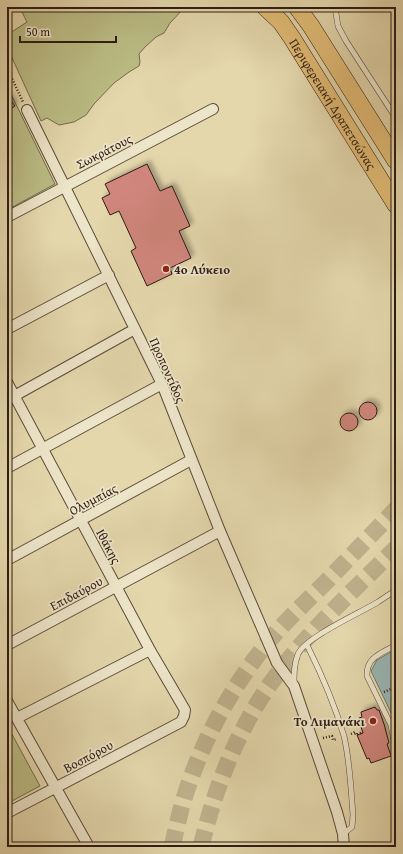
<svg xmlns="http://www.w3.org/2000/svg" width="403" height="854" font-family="'Gentium Book Plus',serif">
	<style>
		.green { fill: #bbbc85; stroke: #746c4c }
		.water { fill: #99b7b4; stroke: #6e7974 }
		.building { fill: #d0867b; stroke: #2e1c14; filter: url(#shadow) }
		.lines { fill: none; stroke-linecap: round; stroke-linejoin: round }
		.primary-tunnel { stroke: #c0b28e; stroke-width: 17; stroke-dasharray: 17 8; stroke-linecap: butt }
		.lane-casing { stroke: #5c4b3a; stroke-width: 6 }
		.street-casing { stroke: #5c4b3a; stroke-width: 12 }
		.primary-casing { stroke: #2e1c14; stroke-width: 18 }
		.path { stroke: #2e1c14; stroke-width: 2.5; stroke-dasharray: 1 2; stroke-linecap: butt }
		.lane { stroke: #ede5c9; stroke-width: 5 }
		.street { stroke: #ede5c9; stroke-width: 10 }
		.primary { stroke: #e2bc76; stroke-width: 17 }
		.poi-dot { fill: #8f2418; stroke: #ede5c9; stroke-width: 1.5 }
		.labels { text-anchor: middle; stroke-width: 3.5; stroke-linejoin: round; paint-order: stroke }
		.street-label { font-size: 13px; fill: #2e1c14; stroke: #ede5c9 }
		.poi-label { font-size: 13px; font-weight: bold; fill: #2e1c14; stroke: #ede5c9; text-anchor: start }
	</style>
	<defs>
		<filter id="shadow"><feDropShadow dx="3.5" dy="-3.5" stdDeviation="2" flood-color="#0004"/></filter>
	</defs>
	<rect width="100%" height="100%" fill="#e4d7ac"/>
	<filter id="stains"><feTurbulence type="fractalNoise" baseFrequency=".005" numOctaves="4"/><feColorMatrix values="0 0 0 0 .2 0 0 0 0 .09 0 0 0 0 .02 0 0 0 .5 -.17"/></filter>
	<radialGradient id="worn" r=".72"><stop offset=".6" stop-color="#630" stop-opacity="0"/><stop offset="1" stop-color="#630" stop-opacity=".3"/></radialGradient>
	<path class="green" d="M35,7H185L170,23L164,33L156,37L145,47L139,54L140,62L139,66L129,72L114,83L94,104L86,115L74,122L59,125L47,118L41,121L7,47V35L27,22L22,12Z
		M10,92L55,184L7,210V94Z
		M7,725L40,786L12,801L7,791Z"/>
	<path class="water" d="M396,649V726L395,721L371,671L377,660Z"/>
	<path class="building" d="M7,95L15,106L7,111Z
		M147,164L160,191L172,186L190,226L179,231L191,258L170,268L172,274L147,286L131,251L136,248L119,211L110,215L102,198L110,194L105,184Z
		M359 411a9 9 0 1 1 18 0a9 9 0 1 1-18 0Z
		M340 422a9 9 0 1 1 18 0a9 9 0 1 1-18 0Z
		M375,707L377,710H379L384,724L389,743L387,744L391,756L371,763L369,758L367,759L357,735L363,733L359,721H361L359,718L362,717L361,712Z"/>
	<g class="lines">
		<path class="primary-tunnel" d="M172,847C175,834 178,821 181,809C197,751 227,694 264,647C283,623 305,603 327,581C350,557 373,533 396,509
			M201,847C213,796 231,746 259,701C295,643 348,596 396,548"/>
		<g class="lane-casing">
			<path id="lane" d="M335,7L338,26L346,41L396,118
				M307,645C321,673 335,706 344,736C350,762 351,790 353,815L352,827L343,834
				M396,645C382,653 366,657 367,676L391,725L396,751
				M294,685C294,674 294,664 298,654C306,637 360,613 378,602C384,598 390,594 396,590"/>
		</g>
		<g class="street-casing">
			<path id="street" d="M27,110L162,384L220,531L277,663L294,686L337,812L343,834L344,847
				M7,217L213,109
				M7,329L109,275
				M7,382L150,650L185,710L184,716L181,722L7,813
				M7,400L135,329
				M7,468L162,384
				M7,560L191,460
				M7,645L220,531
				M7,701L89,847
				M17,718L150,650"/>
		</g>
		<g class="primary-casing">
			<g id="primary">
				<path id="s1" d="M265,7L281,22L292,38L396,205"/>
				<path d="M297,7L311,26L396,161"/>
			</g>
		</g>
		<path class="path" d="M7,68L23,102
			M384,692L396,687
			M351,734L355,732L356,735L363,732
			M323,738L332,736L333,740L337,739"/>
		<use href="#lane" class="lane"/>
		<use href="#street" class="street"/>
		<use href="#primary" class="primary"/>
	</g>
	<g class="poi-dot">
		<circle cx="166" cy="269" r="4"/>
		<circle cx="373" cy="721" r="4"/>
	</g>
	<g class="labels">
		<g class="street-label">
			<text dy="5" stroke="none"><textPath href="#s1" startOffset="119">Περιφερειακή Δραπετσώνας</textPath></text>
			<text transform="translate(104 151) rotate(-27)" y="5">Σωκράτους</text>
			<text transform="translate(168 370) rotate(66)" y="5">Προποντίδος</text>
			<text transform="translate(93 499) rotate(-28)" y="5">Ολυμπίας</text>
			<text transform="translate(109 546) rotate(62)" y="5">Ιθάκης</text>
			<text transform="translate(76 593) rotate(-28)" y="5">Επιδαύρου</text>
			<text transform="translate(88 756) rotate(-28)" y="5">Βοσπόρου</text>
		</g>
		<g class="poi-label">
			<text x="174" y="274">4ο Λύκειο</text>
			<text x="365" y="726" text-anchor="end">Το Λιμανάκι</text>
		</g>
	</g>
	<rect width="403" height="854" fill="none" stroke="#e4d7ac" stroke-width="24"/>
	<rect x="8" y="8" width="387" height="838" fill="none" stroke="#2e1c14" stroke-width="2"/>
	<rect x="12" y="12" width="379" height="830" fill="none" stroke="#2e1c14"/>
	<path d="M20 36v6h96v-6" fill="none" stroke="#2e1c14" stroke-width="2"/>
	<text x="26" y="36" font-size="12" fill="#2e1c14" stroke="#ede5c9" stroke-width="3" paint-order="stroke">50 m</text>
	<rect width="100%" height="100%" filter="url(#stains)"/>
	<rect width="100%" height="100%" fill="url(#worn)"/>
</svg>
